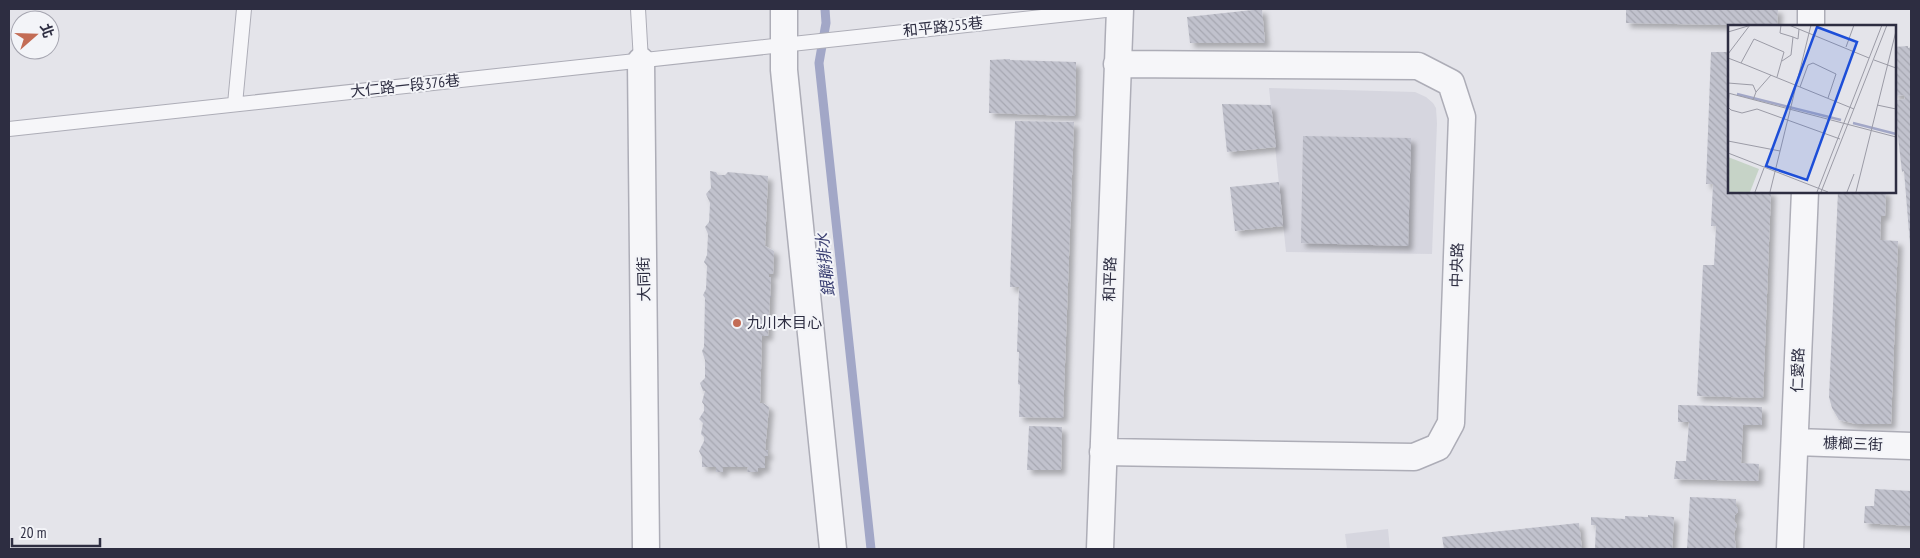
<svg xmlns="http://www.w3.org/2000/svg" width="1920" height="558" font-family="'PT Sans Narrow','Noto Sans TC',sans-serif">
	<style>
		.built { fill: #d6d6df }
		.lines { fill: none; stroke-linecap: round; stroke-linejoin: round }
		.stream { stroke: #a2a7c7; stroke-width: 9 }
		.building { fill: url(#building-back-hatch); filter: url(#shadow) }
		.service-casing { stroke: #adadb7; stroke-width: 16 }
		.minor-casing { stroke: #adadb7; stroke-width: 29 }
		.service { stroke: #f6f6f9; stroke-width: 14 }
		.minor { stroke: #f6f6f9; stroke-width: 26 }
		.poi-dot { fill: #c36c55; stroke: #f3f4f8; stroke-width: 2 }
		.labels { text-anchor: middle; stroke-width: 4; stroke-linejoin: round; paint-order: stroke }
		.street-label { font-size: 15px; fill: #2d2d41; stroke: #f3f4f8 }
		.poi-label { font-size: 15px; fill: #2d2d41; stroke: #f3f4f8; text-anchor: start }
		.water-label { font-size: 16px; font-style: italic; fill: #3a3f72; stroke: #f3f4f8 }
		.inset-river { fill: none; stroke: #a2a7c7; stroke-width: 2.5 }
		.inset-road { fill: none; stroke: #9b9ba6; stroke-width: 1 }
		.view { fill: #1d4ed8; fill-opacity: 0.15; stroke: #1d4ed8; stroke-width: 2.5 }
		.inset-edge { fill: none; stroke: #2d2d41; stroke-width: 2.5 }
	</style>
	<defs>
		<pattern id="building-back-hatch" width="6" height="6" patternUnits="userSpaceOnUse" patternTransform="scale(1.25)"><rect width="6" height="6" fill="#c1c2cd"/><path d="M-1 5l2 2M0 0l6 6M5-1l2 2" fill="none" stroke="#a6a7b1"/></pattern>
		<filter id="shadow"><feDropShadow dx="4.5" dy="4.5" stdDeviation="2.5" flood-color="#0004"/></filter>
	</defs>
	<rect width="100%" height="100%" fill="#e4e4ea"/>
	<path class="built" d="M1269,88L1415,92L1426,97L1433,103L1436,108L1437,123L1432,254L1286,252Z
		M1388,529L1390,549H1347L1345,534Z"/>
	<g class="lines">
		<path class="stream" d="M825,9L826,23L819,63L871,549"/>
	</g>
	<path class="building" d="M1262,9L1265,43H1190L1187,17Z
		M1626,9H1778L1777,26L1626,23Z
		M1908,46V48L1911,47V244H1910L1904,171L1902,172L1895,110V100L1905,99L1904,95L1894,96V47Z
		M1711,52H1729V191H1771L1763,398L1697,396L1703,265H1714L1715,246L1716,226H1711L1713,184H1706Z
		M1010,59V60L1076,62L1075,116L989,113L990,60Z
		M1222,104L1271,105L1276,147L1227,152Z
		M1015,121L1074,122L1063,418L1019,417L1020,385L1018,384L1019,352H1017L1019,287H1010Z
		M1303,136L1411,138L1408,246L1301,243Z
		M710,171L716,172L718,175H725L728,172L768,176L765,246L774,251L773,274H769V277H771L768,336H762L760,403H763L769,407L765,450H768V456H765V468H758V472H747L748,467H723V472H716V467H702V457L699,451L704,441V437L701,434L703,423L699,419L704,411V405L702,402L705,391H703L700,383L705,378V360L702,351L704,347L705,298L703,295L706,289L707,266L704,262L707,255L708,234L705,227L709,222L710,203L706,194L711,188Z
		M1279,182L1283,226L1235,231L1230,187Z
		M1838,191H1886L1885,216H1881L1880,240L1898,241L1891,424H1856L1839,420L1832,408L1829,397Z
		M1678,405L1762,407V425H1743L1741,463L1759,464L1758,481L1674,479L1676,461H1686L1689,422H1678Z
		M1029,426L1062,427L1061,470H1027Z
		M1875,489L1911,491V526L1864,523L1865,506H1874Z
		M1690,497L1736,499V506L1738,508V512L1735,515V522L1737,525L1734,533L1736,548L1687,549Z
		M1648,515L1674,517L1672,549L1595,548L1596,525H1591V517L1625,519V516L1648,517Z
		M1579,523L1582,549H1444L1442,537Z"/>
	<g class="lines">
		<g class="service-casing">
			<path id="service" d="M638,9L641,61
				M235,104L244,9
				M9,129L1115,9"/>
		</g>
		<g class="minor-casing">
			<path id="minor" d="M784,9V70L833,549
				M1811,26V9
				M641,61L646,549
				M1796,442L1911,446
				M1103,452L1414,457L1438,447L1451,423L1462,117L1451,83L1418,66L1117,64
				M1100,549L1120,9
				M1790,549L1805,191"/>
		</g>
		<use href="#service" class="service"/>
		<use href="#minor" class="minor"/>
	</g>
	<circle class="poi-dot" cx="737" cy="323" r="5"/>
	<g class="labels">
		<g class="street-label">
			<text transform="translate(943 27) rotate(-6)" y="5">和平路255巷</text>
			<text transform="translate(405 86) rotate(-6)" y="5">大仁路一段376巷</text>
			<text transform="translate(1457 265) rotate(-88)" y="5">中央路</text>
			<text transform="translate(644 279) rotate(-91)" y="5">大同街</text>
			<text transform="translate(1110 279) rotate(-88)" y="5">和平路</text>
			<text transform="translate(1798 370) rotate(-88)" y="5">仁愛路</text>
			<text transform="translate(1853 444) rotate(2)" y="5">槺榔三街</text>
		</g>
		<g class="poi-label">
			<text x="747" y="328">九川木目心</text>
		</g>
		<g class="water-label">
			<text transform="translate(825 265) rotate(-96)" y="6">銀聯排水</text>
		</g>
	</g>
	<g transform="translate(1728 25)">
		<rect width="168" height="168" fill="#e4e4ea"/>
		<path d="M0,132L31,144L22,167H0Z" fill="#c6d3c7"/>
		<path class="inset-river" d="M9,69L113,95M125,98L168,109"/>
		<path class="inset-road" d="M53,0L52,8L65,12M61,0L141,33M0,7L20,1M26,14L56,27L49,52M118,22L126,0M0,29L22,0M0,33L13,38L26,14M146,35L168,43M54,36L63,30L65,12L70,14L71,4M13,38L126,84M0,58L25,60L28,67M72,62L80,40L85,38L108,49L100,73M0,68L168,112M1,69L0,82L3,85L14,88L29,84M25,75L28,67L43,50M149,80L168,84M29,84L112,114M0,116L52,126M0,128L100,167M27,167L36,143M42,167L83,0M89,167L154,0M93,167L159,0M119,167L126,149M128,167L168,6"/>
		<path class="view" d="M89,2L129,17L79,155L38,141Z"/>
		<rect width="168" height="168" class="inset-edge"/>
	</g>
	<rect width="1920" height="558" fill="none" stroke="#2d2d41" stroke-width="20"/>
	<g transform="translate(35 35) rotate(70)"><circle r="24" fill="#f3f4f8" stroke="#a4a4af"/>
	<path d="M0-4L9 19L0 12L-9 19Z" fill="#c36c55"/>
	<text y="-8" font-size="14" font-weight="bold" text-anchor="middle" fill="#2d2d41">北</text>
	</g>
	<path d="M12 538v8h88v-8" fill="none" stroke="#2d2d41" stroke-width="2.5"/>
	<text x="20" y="538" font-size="15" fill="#2d2d41" stroke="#f3f4f8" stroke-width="4" paint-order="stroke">20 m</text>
</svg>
